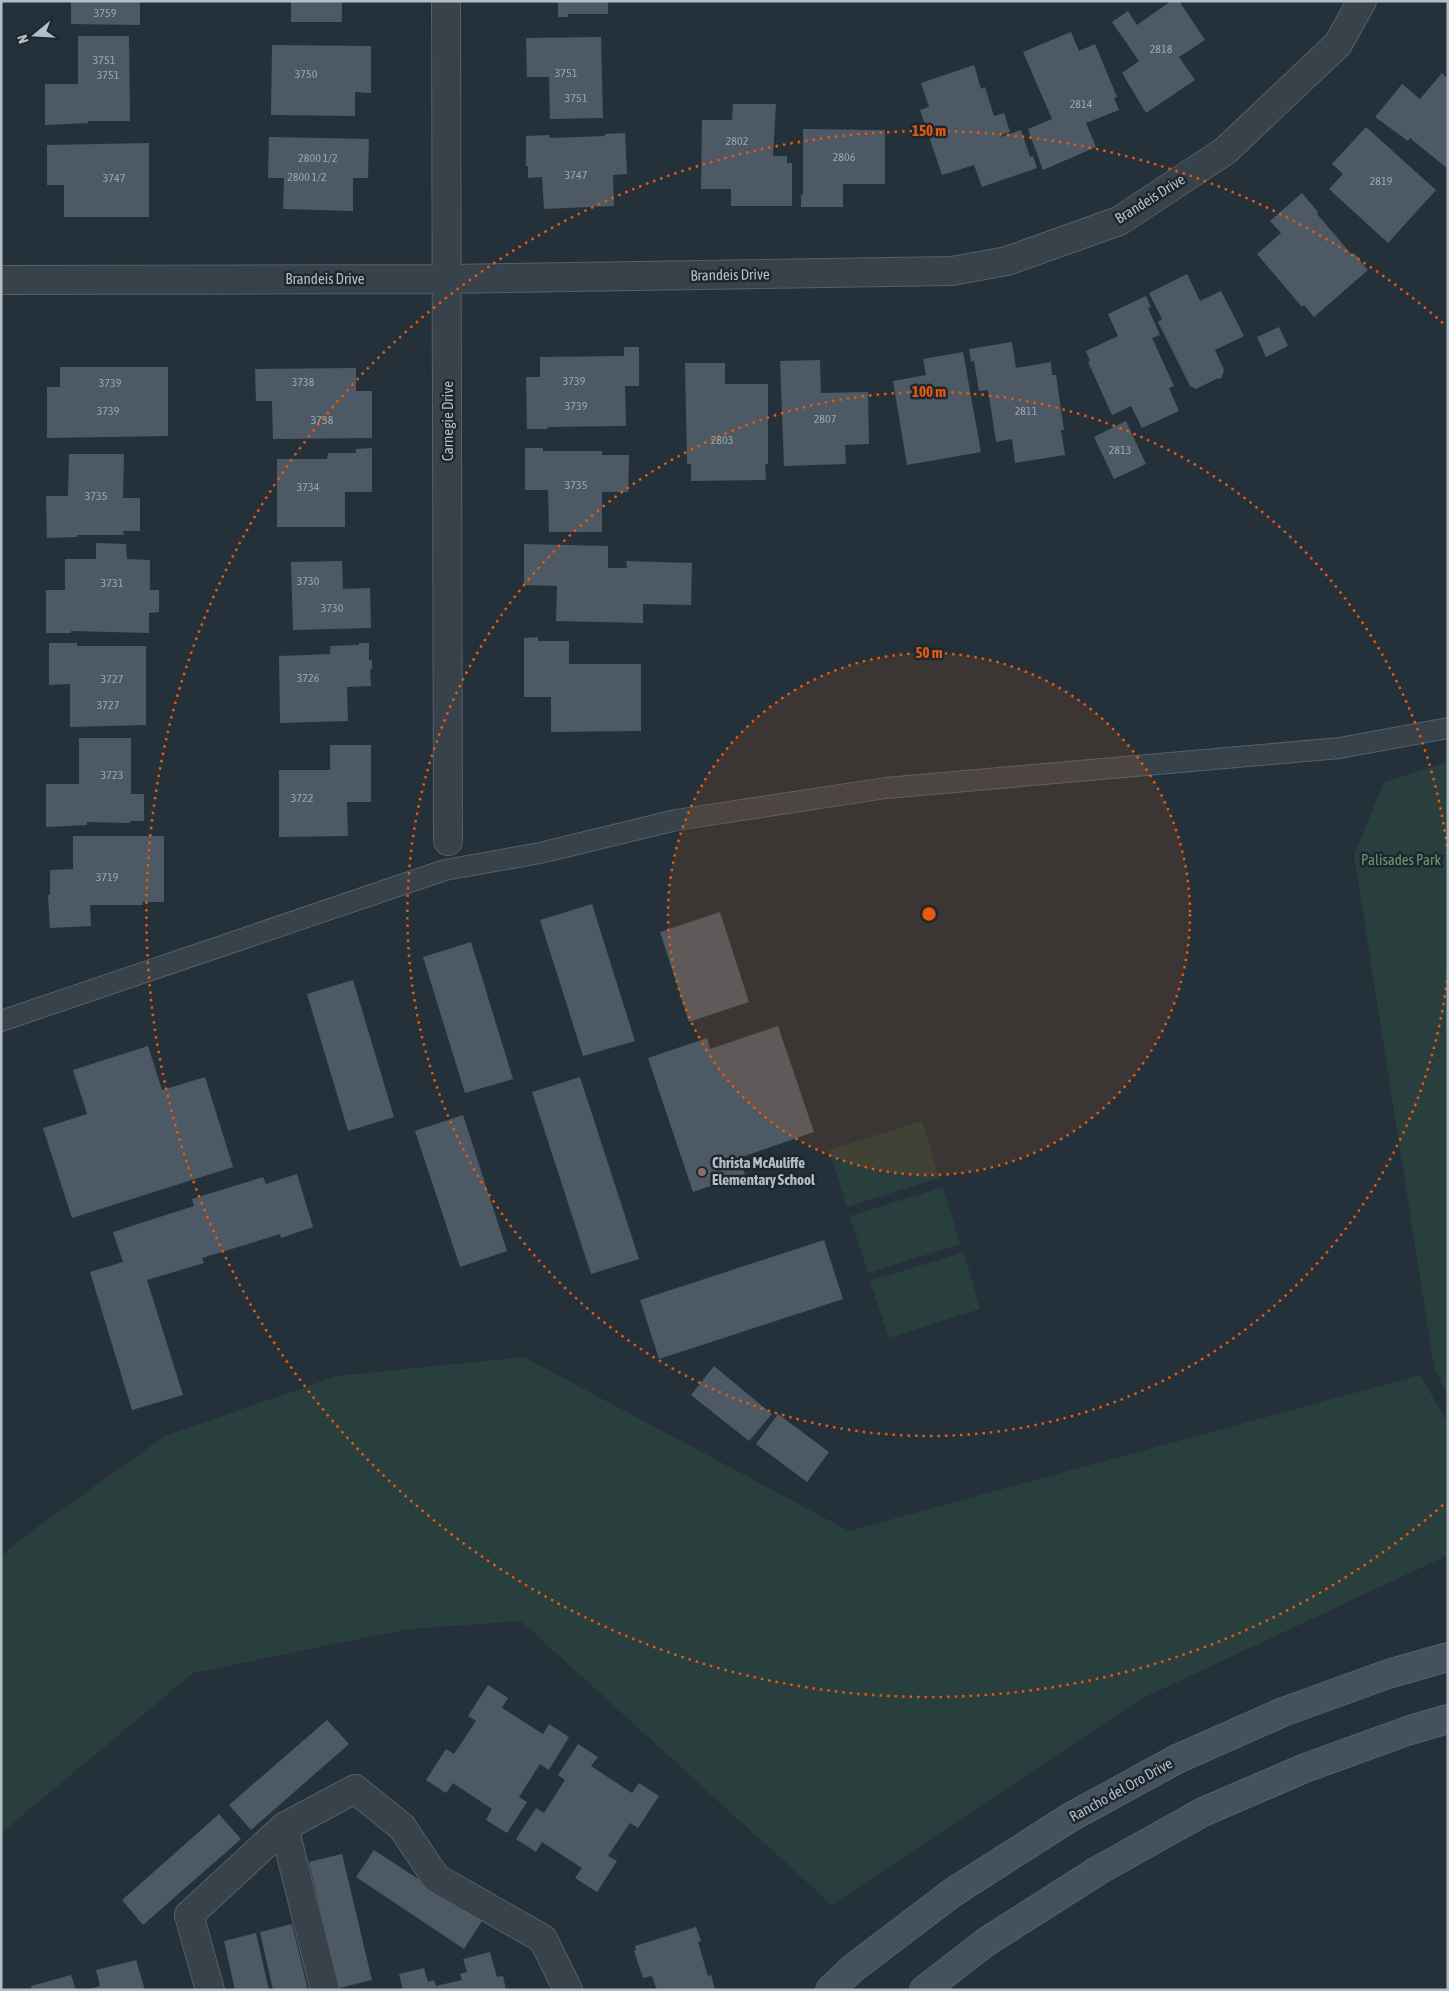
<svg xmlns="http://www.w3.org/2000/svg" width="1449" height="1991" font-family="'Asap Condensed',sans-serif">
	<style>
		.green { fill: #293f3d }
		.building { fill: #4d5a65 }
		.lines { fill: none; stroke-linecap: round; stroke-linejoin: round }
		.lane-casing { stroke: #556069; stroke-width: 22 }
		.street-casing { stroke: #556069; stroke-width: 30 }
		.secondary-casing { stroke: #556069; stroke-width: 30 }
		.lane { stroke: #37424b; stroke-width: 20 }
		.street { stroke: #37424b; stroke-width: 28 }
		.secondary { stroke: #45525d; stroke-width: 28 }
		.ring { fill: none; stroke: #e8590c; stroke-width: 2.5; stroke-dasharray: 2.5 5 }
		.education-dot { fill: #8d6e63; stroke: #1c272f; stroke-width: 2 }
		.labels { text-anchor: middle; stroke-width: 5; stroke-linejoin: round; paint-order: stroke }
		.number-label { font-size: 12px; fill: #9aa4ae }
		.street-label { font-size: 15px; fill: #b3bdc6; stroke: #1c272f }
		.park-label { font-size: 15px; fill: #6b966e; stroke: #1c272f }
		.poi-label { font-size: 15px; font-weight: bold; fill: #b3bdc6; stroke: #1c272f; text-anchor: start }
		.centre { fill: #e8590c; stroke: #1c272f; stroke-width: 2.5 }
		.ring-label { font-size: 15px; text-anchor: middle; font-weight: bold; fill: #e8590c; stroke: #1c272f; stroke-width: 5; stroke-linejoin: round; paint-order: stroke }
	</style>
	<rect width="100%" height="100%" fill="#24313a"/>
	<path class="green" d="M1448,762V1398L1434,1367L1354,855L1384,782Z
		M922,1121L939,1178L847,1207L829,1150Z
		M943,1187L960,1244L868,1273L850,1216Z
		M964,1252L980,1309L889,1338L870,1281Z
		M524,1357L849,1531L1420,1375L1448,1423V1555L1139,1700L832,1905L521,1621L409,1629L193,1673L1,1833V1556L25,1536L165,1436L337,1376Z"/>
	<path class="building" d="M71,1H140V25L71,24Z
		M291,1H342V22H291Z
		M558,1H608V14H568V17H558Z
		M1171,1H1179L1205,40L1179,57L1195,80L1146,113L1122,73L1139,61L1112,22L1128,11L1137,25Z
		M1071,32L1079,51L1095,44L1117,97L1114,98L1119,110L1086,123L1096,147L1043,170L1028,129L1052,119L1023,52Z
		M78,36H129L130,121H88V123L45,125V84H78Z
		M601,37L603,118L550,119L549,77H527L526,38Z
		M272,45L371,46V93L355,92V116L271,115Z
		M974,65L981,89L985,87L994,116L1004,113L1010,132L1001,135V137L1021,130L1030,157L1033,156L1037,168L982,187L974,165L942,175L920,110L929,107L921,83Z
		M1442,73L1448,79V169L1410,138L1408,141L1375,117L1402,84L1420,99Z
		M733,104H776L773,156H787V163H792V206H731V189H701L702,120H732Z
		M1366,127L1436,190L1388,243L1329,189L1343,174L1332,164Z
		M803,129L885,130V184H843V207H801V195H803Z
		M625,133L627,174L613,175L614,206L544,209L542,177L528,178V166H526V136L549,135L550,138L605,136V134Z
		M269,137L369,139L368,178H353V211L283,209L284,178H268Z
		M149,143V217H64V185H47V145Z
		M1302,193L1318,212L1317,214L1352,255L1354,253L1368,270L1314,317L1304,305L1302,307L1257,254L1281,233L1270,221Z
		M1187,274L1200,301L1221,291L1244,336L1215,350L1224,370L1221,379L1218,378L1196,389L1190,386L1158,322L1162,319L1149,293Z
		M1146,296L1151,307L1148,308L1160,335L1152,338L1174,386L1169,388L1179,411L1142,428L1131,406L1112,415L1088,362L1090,361L1086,351L1118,336L1108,314Z
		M1279,327L1288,346L1266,357L1257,337Z
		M1012,342L1016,368L1051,362L1052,375H1056L1064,430H1061L1065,455L1015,463L1012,439L996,442L988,390L979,391L974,361L971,362L969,349Z
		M624,347H639V386H625L626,426L548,427L547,429H527L526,377H540V357L624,356Z
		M963,352L981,452L907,465L893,381L926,375L923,359Z
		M820,360L821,393L868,392L869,444L845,445L846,464L784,466L780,361Z
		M685,363H725V384H768V464H765L766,480L691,481V464H687Z
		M60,367H168V436L47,438V387H60Z
		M356,368V391H372V438L273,439L272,401H256L255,369Z
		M1126,421L1146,464L1114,479L1094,437Z
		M372,448V492H345V527H277V459H327L328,453H356V449Z
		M525,448H543V451H602V455H629L628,492H602V532H549L548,490H525Z
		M69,454H124L123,498H140V531H123L124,535H77V537L47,538L46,496H68Z
		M96,543L126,544L127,559L150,560V590H159V612L149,613V633L71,631V633H46V590H65V559H96Z
		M524,544L608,546V568H627L626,561L692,563L691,605L643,604V623L556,621L557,586L524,585Z
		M342,561L343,589L370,588L371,628L293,630L291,562Z
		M538,637V641H569V664H641V731L551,732V697H524V638Z
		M49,643H77V646H146V725L70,727V684L49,685Z
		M359,643H369V660H372V669H370L371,686L347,687L348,721L280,723L279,656L330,654V646L359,645Z
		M79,738H131V794H144V821H130V823L87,822V825L46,827V784H79Z
		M330,745H371V802H347L348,836L279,837V770H330Z
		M73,836H164V902H142L143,905H90L91,926L50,928L48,895H50V870L73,869Z
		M592,904L635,1041L583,1056L540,920Z
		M720,912L749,1002L689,1022L660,932Z
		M471,942L513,1079L465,1093L423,957Z
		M353,980L394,1117L348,1131L307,994Z
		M778,1026L814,1132L739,1158L745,1174L693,1192L648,1058L707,1038L710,1049Z
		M148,1046L162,1090L205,1077L233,1167L72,1218L43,1128L87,1114L73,1070Z
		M580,1077L639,1259L591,1274L532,1092Z
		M463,1115L507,1251L460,1267L415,1131Z
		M297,1174L313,1227L281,1238L280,1234L202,1258L204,1263L147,1280L183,1395L132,1410L90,1272L123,1262L113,1232L194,1206L192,1199L263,1177L266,1184Z
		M824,1240L843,1299L659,1359L640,1300Z
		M714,1366L772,1414L749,1441L691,1395Z
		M778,1414L829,1452L807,1482L756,1444Z
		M488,1685L508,1698L502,1708L543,1734L549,1724L569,1737L549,1770L540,1764L519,1797L527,1802L507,1833L486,1820L492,1809L453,1783L446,1793L426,1780L446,1749L454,1754L476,1721L468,1716Z
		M327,1720L349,1744L251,1830L229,1805Z
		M578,1744L598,1757L591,1766L632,1793L639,1783L659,1796L638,1828L630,1823L608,1856L617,1861L597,1892L575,1878L582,1868L542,1842L536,1852L516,1839L536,1808L544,1813L565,1780L558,1775Z
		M219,1814L241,1839L143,1925L122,1900Z
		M374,1850L482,1921L464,1949L356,1877Z
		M342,1854L372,1980L339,1988L309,1862Z
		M292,1924L308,1990H273L260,1932Z
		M696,1927L701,1941L698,1942L708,1976L711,1975L715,1989L657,1990L652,1976L643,1978L634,1951L636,1950L635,1946Z
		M256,1933L269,1990H235L224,1941Z
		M490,1952L497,1977L503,1976L506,1990H403L399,1974L424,1968L428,1982L434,1980L436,1986L462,1980L460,1974L467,1972L463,1959Z
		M136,1960L145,1990H87L100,1986L96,1970Z
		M71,1975L76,1990H32L31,1986Z"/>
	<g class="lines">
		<g class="lane-casing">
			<path id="lane" d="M1,1021L445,870L540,853L676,820L886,788L1340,748L1448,728"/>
		</g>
		<g class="street-casing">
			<path id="street" d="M446,1L448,841
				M1,280L448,279L952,271L1007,261L1119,221L1225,151L1338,44L1362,1
				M210,1990L189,1915L284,1827
				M325,1990L284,1827L355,1789L402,1827L436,1878L543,1939L568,1990"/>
		</g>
		<g class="secondary-casing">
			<path id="secondary" d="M830,1990L852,1969L952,1893L1069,1818L1177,1759L1283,1712L1388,1674L1448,1657
				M924,1990L986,1942L1099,1870L1203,1812L1305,1768L1407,1731L1448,1719"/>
		</g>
		<use href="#lane" class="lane"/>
		<use href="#street" class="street"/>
		<use href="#secondary" class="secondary"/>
	</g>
	<circle cx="929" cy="914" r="261" fill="#e8590c" fill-opacity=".12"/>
	<g class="ring">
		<circle cx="929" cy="914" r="261"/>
		<path d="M1448 973A522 522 0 1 1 1448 855"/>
		<path d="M1443 1505A783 783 0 1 1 1443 323"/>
	</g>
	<circle class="education-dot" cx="702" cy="1172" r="5"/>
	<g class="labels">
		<g class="number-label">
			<text x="105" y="17">3759</text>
			<text x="1161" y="53">2818</text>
			<text x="104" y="64">3751</text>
			<text x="566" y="77">3751</text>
			<text x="306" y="78">3750</text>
			<text x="108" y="79">3751</text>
			<text x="576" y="102">3751</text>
			<text x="1081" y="108">2814</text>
			<text x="737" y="145">2802</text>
			<text x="844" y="161">2806</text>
			<text x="318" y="162">2800 1/2</text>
			<text x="576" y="179">3747</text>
			<text x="307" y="181">2800 1/2</text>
			<text x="114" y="182">3747</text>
			<text x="1381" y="185">2819</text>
			<text x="574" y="385">3739</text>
			<text x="303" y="386">3738</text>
			<text x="110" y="387">3739</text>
			<text x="576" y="410">3739</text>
			<text x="108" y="415">3739</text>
			<text x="1026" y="415">2811</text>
			<text x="825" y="423">2807</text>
			<text x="322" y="424">3738</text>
			<text x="722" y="444">2803</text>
			<text x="1120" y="454">2813</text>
			<text x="576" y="489">3735</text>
			<text x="308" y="491">3734</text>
			<text x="96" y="500">3735</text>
			<text x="308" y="585">3730</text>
			<text x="112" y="587">3731</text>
			<text x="332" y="612">3730</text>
			<text x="308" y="682">3726</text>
			<text x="112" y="683">3727</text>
			<text x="108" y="709">3727</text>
			<text x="112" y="779">3723</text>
			<text x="302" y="802">3722</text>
			<text x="107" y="881">3719</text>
		</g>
		<g class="street-label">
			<text transform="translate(1150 199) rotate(-32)" y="5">Brandeis Drive</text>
			<text transform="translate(730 275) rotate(-1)" y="5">Brandeis Drive</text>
			<text x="325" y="284">Brandeis Drive</text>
			<text transform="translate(448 421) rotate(-90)" y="5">Carnegie Drive</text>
			<text transform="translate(1121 1790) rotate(-29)" y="5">Rancho del Oro Drive</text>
		</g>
		<g class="park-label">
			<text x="1401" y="865">Palisades Park</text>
		</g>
		<g class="poi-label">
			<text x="712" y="1168">Christa McAuliffe<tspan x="712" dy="17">Elementary School</tspan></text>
		</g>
	</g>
	<circle cx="929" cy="914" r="8" class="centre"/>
	<g class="ring-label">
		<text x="929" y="136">150 m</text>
		<text x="929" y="397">100 m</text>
		<text x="929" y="658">50 m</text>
	</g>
	<rect width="1449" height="1991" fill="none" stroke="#b3bdc6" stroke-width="5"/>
	<g transform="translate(35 35) rotate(252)" stroke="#1c272f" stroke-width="4" paint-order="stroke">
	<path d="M0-4L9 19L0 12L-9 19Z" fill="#b3bdc6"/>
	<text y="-8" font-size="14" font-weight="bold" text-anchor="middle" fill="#b3bdc6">N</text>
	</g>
</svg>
